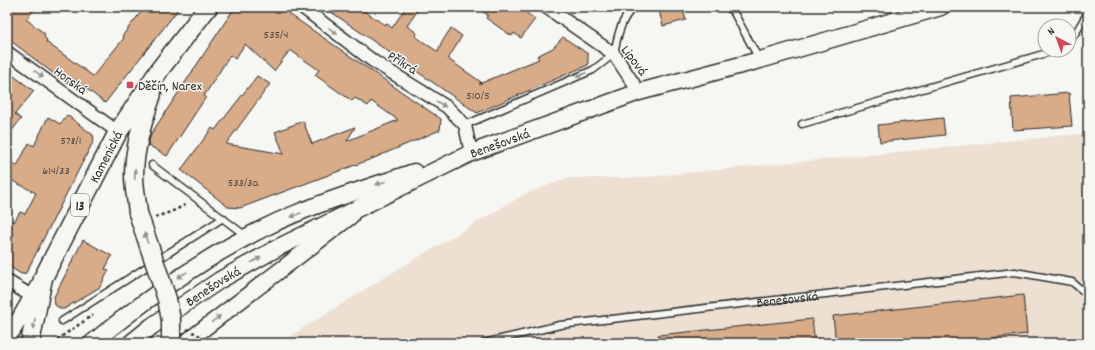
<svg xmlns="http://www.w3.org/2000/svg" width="1095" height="350" font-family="Dekko,sans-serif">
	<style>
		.built { fill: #ede0d2 }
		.building { fill: #d8ab89; stroke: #2b2b2b }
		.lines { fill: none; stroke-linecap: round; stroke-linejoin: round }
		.service-casing { stroke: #2b2b2b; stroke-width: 9 }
		.minor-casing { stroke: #2b2b2b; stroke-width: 15 }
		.tertiary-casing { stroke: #2b2b2b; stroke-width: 18 }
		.secondary-casing { stroke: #2b2b2b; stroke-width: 19 }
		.primary-casing { stroke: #2b2b2b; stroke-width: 21 }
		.path { stroke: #2b2b2b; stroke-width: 2.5; stroke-dasharray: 3 3; stroke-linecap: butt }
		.service { stroke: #f6f6f2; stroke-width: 6 }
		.minor { stroke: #f6f6f2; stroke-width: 12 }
		.tertiary { stroke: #f6f6f2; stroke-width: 15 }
		.secondary { stroke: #f6f6f2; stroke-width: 16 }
		.primary { stroke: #f6f6f2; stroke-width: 18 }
		.primary-bridge-casing { stroke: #2b2b2b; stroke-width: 21; stroke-linecap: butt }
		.path-bridge { stroke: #2b2b2b; stroke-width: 2.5; stroke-dasharray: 3 3; stroke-linecap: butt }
		.primary-bridge { stroke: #f6f6f2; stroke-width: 18 }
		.oneway { fill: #90908e }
		.poi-dot { fill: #d1495b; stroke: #f6f6f2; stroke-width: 1.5 }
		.labels { text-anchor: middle; stroke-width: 3; stroke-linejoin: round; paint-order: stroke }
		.number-label { font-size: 12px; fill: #564b42 }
		.shield { fill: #f6f6f2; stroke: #686867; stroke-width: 1 }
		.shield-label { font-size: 13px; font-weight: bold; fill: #2b2b2b }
		.street-label { font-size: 14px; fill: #2b2b2b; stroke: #f6f6f2 }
		.poi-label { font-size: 14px; fill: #2b2b2b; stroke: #f6f6f2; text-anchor: start }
	</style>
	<rect width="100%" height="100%" fill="#f6f6f2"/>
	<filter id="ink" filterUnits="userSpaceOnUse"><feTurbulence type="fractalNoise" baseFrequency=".025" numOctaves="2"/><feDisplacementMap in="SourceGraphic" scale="8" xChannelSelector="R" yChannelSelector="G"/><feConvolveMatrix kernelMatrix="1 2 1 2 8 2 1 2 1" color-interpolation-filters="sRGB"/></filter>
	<g filter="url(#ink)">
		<path class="built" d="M1088,133V343H279L385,277L523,195L567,178H637Z"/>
		<path class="building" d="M15,7H37L26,19L45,34L44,37L47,40L46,42L93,76L124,38L122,36L145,7H180L105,103L74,79L70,84L58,77L7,38V17Z
			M235,7H279L441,119L440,130L374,158L240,208L228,207L181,170L212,128L215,130L257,76L270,84L226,144L284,154L275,132L303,121L312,144L355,127L347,141L398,120L371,101L368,106L355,98L352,101L315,75L319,70L290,50L274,71L245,44L235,59L230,55L204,96L206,97L167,156L148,145L151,134Z
			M324,7H358L385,25L386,23L392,28L406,7H420L407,26L417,33L415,36L438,52L442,42L451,28L462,36L448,59L481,82L479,84L539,59L537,56L553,48L563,37L588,54V65L477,113Z
			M475,7H518L535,19L521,38L514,33L512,36L503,30L486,18L488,15Z
			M658,7H682L686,20L663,26Z
			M7,71L34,91L15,114L21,119L7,137Z
			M1069,93L1072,126L1013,130L1011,98Z
			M67,115L93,135L94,140L26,273L21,274L7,265V247L14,234L7,231V219L14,222L20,212L25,214L36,193L7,178V169L10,162L17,166L29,143L34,146L48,117L60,124Z
			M943,118L945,135L880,142L878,125Z
			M83,240L112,256L105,269L109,270L100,287L64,309H61L55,305L54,297Z
			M1023,295L1027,334L947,343H836L833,316Z
			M812,319L815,343H659L658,335Z"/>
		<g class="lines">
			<g class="service-casing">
				<g id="service">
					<path d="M728,7L734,13L759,59"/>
					<path d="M1069,39L1075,34L1088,12"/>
					<path d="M802,124L1057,50"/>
					<path d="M465,125L593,70L614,54C617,38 621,18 634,7"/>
					<path d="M152,165L246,236"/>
					<path d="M62,321L223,218"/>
					<path id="s1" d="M484,343L560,325L1015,272L1072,282L1088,295"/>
				</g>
			</g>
			<g class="minor-casing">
				<path id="minor" d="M302,7L373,61L447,107L465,125L471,153
					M546,7L614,54L639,92
					M7,52L118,132
					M7,281L33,297"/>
			</g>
			<g class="tertiary-casing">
				<path id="tertiary" d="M7,337L13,330L38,286
					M185,343L351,216"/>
			</g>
			<g class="secondary-casing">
				<g id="secondary">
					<path d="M92,343C146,299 203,258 266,227C313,204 365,189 414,172"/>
					<path id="s2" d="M131,343L152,326L220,280L279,247L471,153L639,92L760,60L941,7"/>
				</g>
			</g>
			<g class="primary-casing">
				<g id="primary">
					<path d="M138,213C137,201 134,188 134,176C134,148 143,120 152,94"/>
					<path id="s3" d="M30,343L43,278L118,132L160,69L208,7"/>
				</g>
			</g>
			<path class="path" d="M155,217L171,212L187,204
				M52,343L93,315"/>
			<use href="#service" class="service"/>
			<use href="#minor" class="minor"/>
			<use href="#tertiary" class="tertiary"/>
			<use href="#secondary" class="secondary"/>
			<use href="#primary" class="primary"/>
			<g class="primary-bridge-casing">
				<path id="primary-bridge" d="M138,213L167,299L171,320V343"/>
			</g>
			<path class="path-bridge" d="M187,329L213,343"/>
			<use href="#primary-bridge" class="primary-bridge"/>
		</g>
		<defs><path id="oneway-solid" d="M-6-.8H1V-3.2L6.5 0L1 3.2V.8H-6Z"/></defs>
		<g class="oneway">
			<use href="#oneway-solid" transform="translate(333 31) rotate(37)"/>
			<use href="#oneway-solid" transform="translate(39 74) rotate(36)"/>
			<use href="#oneway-solid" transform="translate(581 75) rotate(156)"/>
			<use href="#oneway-solid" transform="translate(441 104) rotate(32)"/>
			<use href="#oneway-solid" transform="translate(135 174) rotate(-88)"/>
			<use href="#oneway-solid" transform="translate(381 183) rotate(161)"/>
			<use href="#oneway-solid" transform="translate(296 215) rotate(158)"/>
			<use href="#oneway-solid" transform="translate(146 238) rotate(-108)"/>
			<use href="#oneway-solid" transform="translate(256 260) rotate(-29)"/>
			<use href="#oneway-solid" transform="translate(182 275) rotate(148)"/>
			<use href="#oneway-solid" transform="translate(216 319) rotate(-37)"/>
			<use href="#oneway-solid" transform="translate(34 324) rotate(102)"/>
		</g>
	</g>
	<rect class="poi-dot" x="126" y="81" width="8" height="8" rx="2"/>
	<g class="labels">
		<g class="number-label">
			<text x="276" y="38">535/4</text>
			<text x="478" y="99">510/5</text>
			<text x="71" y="144">578/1</text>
			<text x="56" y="174">614/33</text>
			<text x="243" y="186">533/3a</text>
		</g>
		<rect class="shield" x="71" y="194" width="18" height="22" rx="3"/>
		<g class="shield-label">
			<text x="80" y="210">13</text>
		</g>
		<g class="street-label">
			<text transform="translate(635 60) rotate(53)" y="5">Lipová</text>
			<text transform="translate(403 62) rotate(32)" y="5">Příkrá</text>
			<text transform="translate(71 80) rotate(36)" y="5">Horská</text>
			<text dy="5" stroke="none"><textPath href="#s2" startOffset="421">Benešovská</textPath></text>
			<text dy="5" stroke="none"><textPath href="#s3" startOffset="203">Kamenická</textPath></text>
			<text dy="5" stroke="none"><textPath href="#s2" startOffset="100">Benešovská</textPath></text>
			<text dy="5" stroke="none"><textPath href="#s1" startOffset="307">Benešovská</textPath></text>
		</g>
		<g class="poi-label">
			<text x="138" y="90">Děčín, Narex</text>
		</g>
	</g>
	<rect width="1095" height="350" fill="none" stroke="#f6f6f2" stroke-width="24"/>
	<rect x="12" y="12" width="1071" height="326" fill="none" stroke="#2b2b2b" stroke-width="1.5" filter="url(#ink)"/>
	<g transform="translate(1057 38) rotate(319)"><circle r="19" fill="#f6f6f2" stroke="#a5a5a2"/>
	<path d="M0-3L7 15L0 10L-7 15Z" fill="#d1495b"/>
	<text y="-6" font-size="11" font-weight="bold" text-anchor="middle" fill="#2b2b2b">N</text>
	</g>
</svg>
